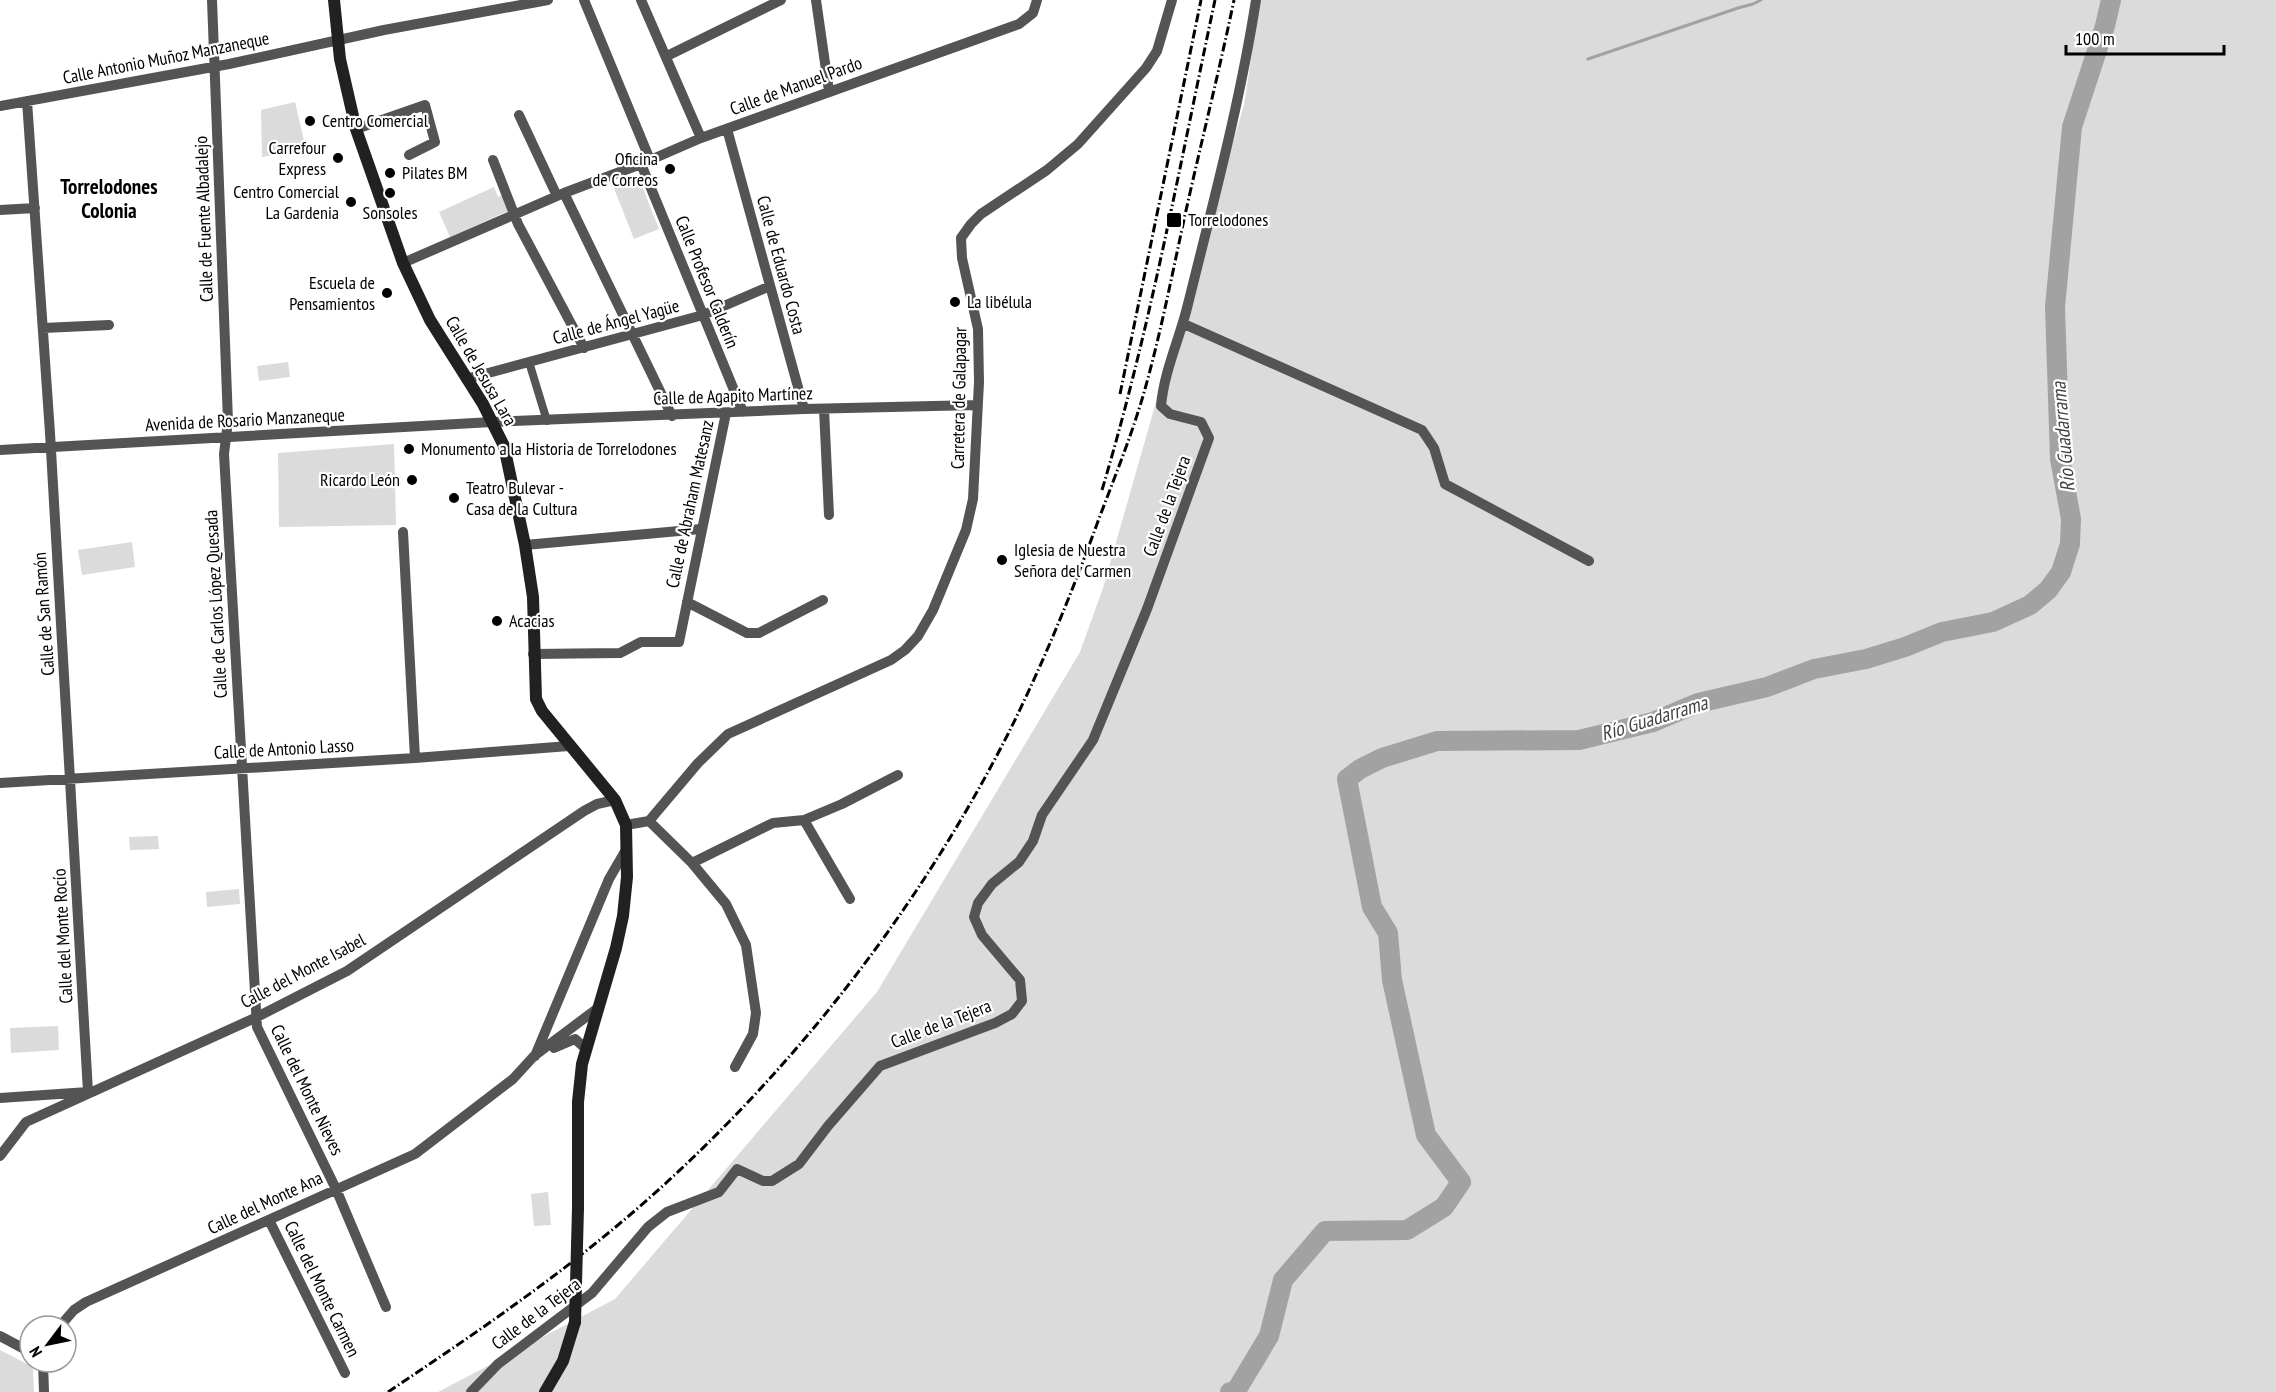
<svg xmlns="http://www.w3.org/2000/svg" width="2276" height="1392" font-family="'PT Sans Narrow',sans-serif">
	<style>
		.green { fill: #dbdbdb }
		.lines { fill: none; stroke-linecap: round; stroke-linejoin: round }
		.stream { stroke: #a2a2a2; stroke-width: 3 }
		.river { stroke: #a2a2a2; stroke-width: 20 }
		.pedestrian { stroke: #545454; stroke-width: 8 }
		.minor { stroke: #545454; stroke-width: 10 }
		.secondary { stroke: #212121; stroke-width: 12 }
		.rail { stroke: #000; stroke-width: 3; stroke-dasharray: 9 3 1.5 3; stroke-linecap: butt }
		.secondary-bridge { stroke: #212121; stroke-width: 12 }
		.poi-dot { fill: #000; stroke: #fff; stroke-width: 2 }
		.labels { text-anchor: middle; stroke-width: 4.5; stroke-linejoin: round; paint-order: stroke }
		.street-label { font-size: 18px; fill: #000; stroke: #fff }
		.poi-label { font-size: 18px; fill: #000; stroke: #fff; text-anchor: start }
		.water-label { font-size: 20px; font-style: italic; fill: #434343; stroke: #fff }
		.quarter-label { font-size: 21px; font-weight: bold; fill: #000; stroke: #fff }
	</style>
	<rect width="100%" height="100%" fill="#fff"/>
	<path class="green" d="M1260,0H2276V1392H438L615,1299L877,992L1080,652L1103,588L1156,402L1244,105Z
		M295,102L306,149L262,157L261,110Z
		M638,176L659,229L634,239L613,186Z
		M494,187L498,197L505,193L512,209L450,237L439,212Z
		M288,362L290,377L259,381L257,366Z
		M394,444L396,525L279,527L278,453Z
		M132,542L135,567L82,575L78,550Z
		M158,836L159,849L130,850L129,837Z
		M239,889L240,904L207,907L206,892Z
		M58,1026L59,1050L11,1053L10,1028Z
		M548,1192L551,1225L534,1226L531,1194Z
		M0,1350L33,1367L34,1392H0Z"/>
	<g class="lines">
		<path class="stream" d="M1588,59L1738,8L1753,4L1761,0
			M1236,1392V1391"/>
		<path class="river" d="M1230,1392L1236,1391L1269,1336L1283,1280L1325,1231L1407,1230L1444,1207L1461,1182L1426,1135L1392,980L1388,933L1372,907L1347,779L1360,769L1382,758L1437,741L1579,740L1653,722L1698,703L1767,687L1814,669L1866,659L1905,647L1942,632L1993,622L2030,605L2048,590L2061,572L2070,544L2071,519L2060,459L2055,307L2072,127L2105,26L2111,0"/>
		<path class="pedestrian" d="M529,362L547,421"/>
		<path class="minor" d="M212,0L228,421L224,454L257,1027L336,1189L386,1307
			M584,0L650,160
			M641,0L701,138
			M816,0L829,91
			M667,56L781,0
			M0,106L229,64L384,30L548,0
			M519,115L557,196
			M356,129L425,105L435,142L409,155
			M727,129L804,409
			M493,160L518,224L584,348
			M641,164L743,412
			M564,193L672,416
			M0,210L35,208
			M403,263L564,193L641,164L701,138L1019,24L1033,13L1037,0
			M1184,324L1422,430L1434,448L1445,484L1589,561
			M43,328L109,325
			M466,379L703,315L770,286
			M824,409L829,515
			M0,450L492,422L804,409L977,405
			M403,532L415,758
			M525,545L701,529
			M687,602L747,633H759L823,600
			M533,654L620,653L641,642H679L726,413
			M0,783L415,758L569,746
			M804,820L850,899
			M649,821L692,863L726,904L746,945L756,1013L753,1034L735,1067
			M626,825L649,821L698,763L728,734L891,660L905,650L918,636L933,610L966,530L973,499L979,382L978,329L962,258L961,238L971,224L981,214L1047,170L1078,144L1146,68L1157,51L1172,0
			M692,863L773,823L804,820L842,804L898,775
			M554,1048L575,1039L585,1048
			M535,1056L609,879L627,848
			M0,1098L88,1092L50,433L27,101
			M0,1156L26,1122L257,1017L347,971L584,811L597,804L615,800
			M269,1220L345,1373
			M60,1326L74,1310L86,1302L415,1154L513,1079L534,1056L598,1008
			M0,1336L30,1352
			M43,1362L44,1392
			M471,1392L498,1364L592,1293L648,1227L667,1212L719,1192L737,1169L763,1181H772L799,1164L828,1126L880,1066L995,1023L1012,1014L1022,1001L1020,980L982,935L974,917L978,903L992,884L1019,862L1033,841L1042,815L1093,740L1147,609L1209,438L1201,422L1170,414L1161,406C1164,371 1180,338 1188,304C1213,203 1240,103 1256,0"/>
		<path class="secondary" d="M334,0L340,59L356,129L403,263L430,320L483,404L504,446L525,545L533,597L536,699L542,711L615,800L626,825L627,877L623,916L616,948L582,1064L578,1102V1208
			M545,1392L563,1361L575,1322"/>
		<path class="rail" d="M1120,394L1201,0
			M1102,490C1150,330 1180,164 1215,0
			M388,1392C485,1327 580,1262 666,1183C805,1055 922,903 1008,734C1042,666 1071,595 1097,524C1113,481 1130,440 1143,396C1160,337 1172,275 1185,215C1201,143 1219,72 1234,0"/>
		<path class="secondary-bridge" d="M575,1322L578,1208"/>
	</g>
	<g class="poi-dot">
		<circle cx="310" cy="121" r="6"/>
		<circle cx="338" cy="158" r="6"/>
		<circle cx="670" cy="169" r="6"/>
		<circle cx="390" cy="173" r="6"/>
		<circle cx="390" cy="193" r="6"/>
		<circle cx="351" cy="202" r="6"/>
		<rect x="1166" y="212" width="16" height="16" rx="3"/>
		<circle cx="387" cy="293" r="6"/>
		<circle cx="955" cy="302" r="6"/>
		<circle cx="409" cy="449" r="6"/>
		<circle cx="412" cy="480" r="6"/>
		<circle cx="454" cy="498" r="6"/>
		<circle cx="1002" cy="560" r="6"/>
		<circle cx="497" cy="621" r="6"/>
	</g>
	<g class="labels">
		<g class="street-label">
			<text transform="translate(166 58) rotate(-11)" y="6">Calle Antonio Muñoz Manzaneque</text>
			<text transform="translate(796 86) rotate(-20)" y="6">Calle de Manuel Pardo</text>
			<text transform="translate(204 219) rotate(-92)" y="6">Calle de Fuente Albadalejo</text>
			<text transform="translate(781 265) rotate(75)" y="6">Calle de Eduardo Costa</text>
			<text transform="translate(707 282) rotate(68)" y="6">Calle Profesor Calderín</text>
			<text transform="translate(616 322) rotate(-15)" y="6">Calle de Ángel Yagüe</text>
			<text transform="translate(481 371) rotate(60)" y="6">Calle de Jesusa Lara</text>
			<text transform="translate(733 396) rotate(-2)" y="6">Calle de Agapito Martínez</text>
			<text transform="translate(959 398) rotate(-89)" y="6">Carretera de Galapagar</text>
			<text transform="translate(245 420) rotate(-3)" y="6">Avenida de Rosario Manzaneque</text>
			<text transform="translate(690 504) rotate(-78)" y="6">Calle de Abraham Matesanz</text>
			<text transform="translate(1167 506) rotate(-70)" y="6">Calle de la Tejera</text>
			<text transform="translate(216 604) rotate(-93)" y="6">Calle de Carlos López Quesada</text>
			<text transform="translate(44 614) rotate(-94)" y="6">Calle de San Ramón</text>
			<text transform="translate(284 749) rotate(-3)" y="6">Calle de Antonio Lasso</text>
			<text transform="translate(63 936) rotate(-93)" y="6">Calle del Monte Rocío</text>
			<text transform="translate(303 971) rotate(-28)" y="6">Calle del Monte Isabel</text>
			<text transform="translate(941 1024) rotate(-21)" y="6">Calle de la Tejera</text>
			<text transform="translate(307 1090) rotate(64)" y="6">Calle del Monte Nieves</text>
			<text transform="translate(265 1203) rotate(-25)" y="6">Calle del Monte Ana</text>
			<text transform="translate(322 1289) rotate(64)" y="6">Calle del Monte Carmen</text>
			<text transform="translate(536 1314) rotate(-37)" y="6">Calle de la Tejera</text>
		</g>
		<g class="poi-label">
			<text x="322" y="127">Centro Comercial</text>
			<text x="326" y="154" text-anchor="end">Carrefour<tspan x="326" dy="21">Express</tspan></text>
			<text x="658" y="165" text-anchor="end">Oficina<tspan x="658" dy="21">de Correos</tspan></text>
			<text x="402" y="179">Pilates BM</text>
			<text x="339" y="198" text-anchor="end">Centro Comercial<tspan x="339" dy="21">La Gardenia</tspan></text>
			<text x="390" y="219" text-anchor="middle">Sonsoles</text>
			<text x="1188" y="226">Torrelodones</text>
			<text x="375" y="289" text-anchor="end">Escuela de<tspan x="375" dy="21">Pensamientos</tspan></text>
			<text x="967" y="308">La libélula</text>
			<text x="421" y="455">Monumento a la Historia de Torrelodones</text>
			<text x="400" y="486" text-anchor="end">Ricardo León</text>
			<text x="466" y="494">Teatro Bulevar -<tspan x="466" dy="21">Casa de la Cultura</tspan></text>
			<text x="1014" y="556">Iglesia de Nuestra<tspan x="1014" dy="21">Señora del Carmen</tspan></text>
			<text x="509" y="627">Acacias</text>
		</g>
		<g class="water-label">
			<text transform="translate(2063 437) rotate(-95)" y="7">Río Guadarrama</text>
			<text transform="translate(1654 718) rotate(-17)" y="7">Río Guadarrama</text>
		</g>
		<g class="quarter-label">
			<text x="109" y="194">Torrelodones<tspan x="109" dy="24">Colonia</tspan></text>
		</g>
	</g>
	<g transform="translate(48 1344) rotate(238)"><circle r="28" fill="#ffffff" stroke="#999999" stroke-width="1.5"/>
	<path d="M0-4.5L10 22L0 15L-10 22Z" fill="#000000"/>
	<text y="-9" font-size="16" font-weight="bold" text-anchor="middle" fill="#000000">N</text>
	</g>
	<path d="M2066 45v9h158v-9" fill="none" stroke="#000000" stroke-width="3"/>
	<text x="2075" y="45" font-size="18" fill="#000000" stroke="#ffffff" stroke-width="4.5" paint-order="stroke">100 m</text>
</svg>
